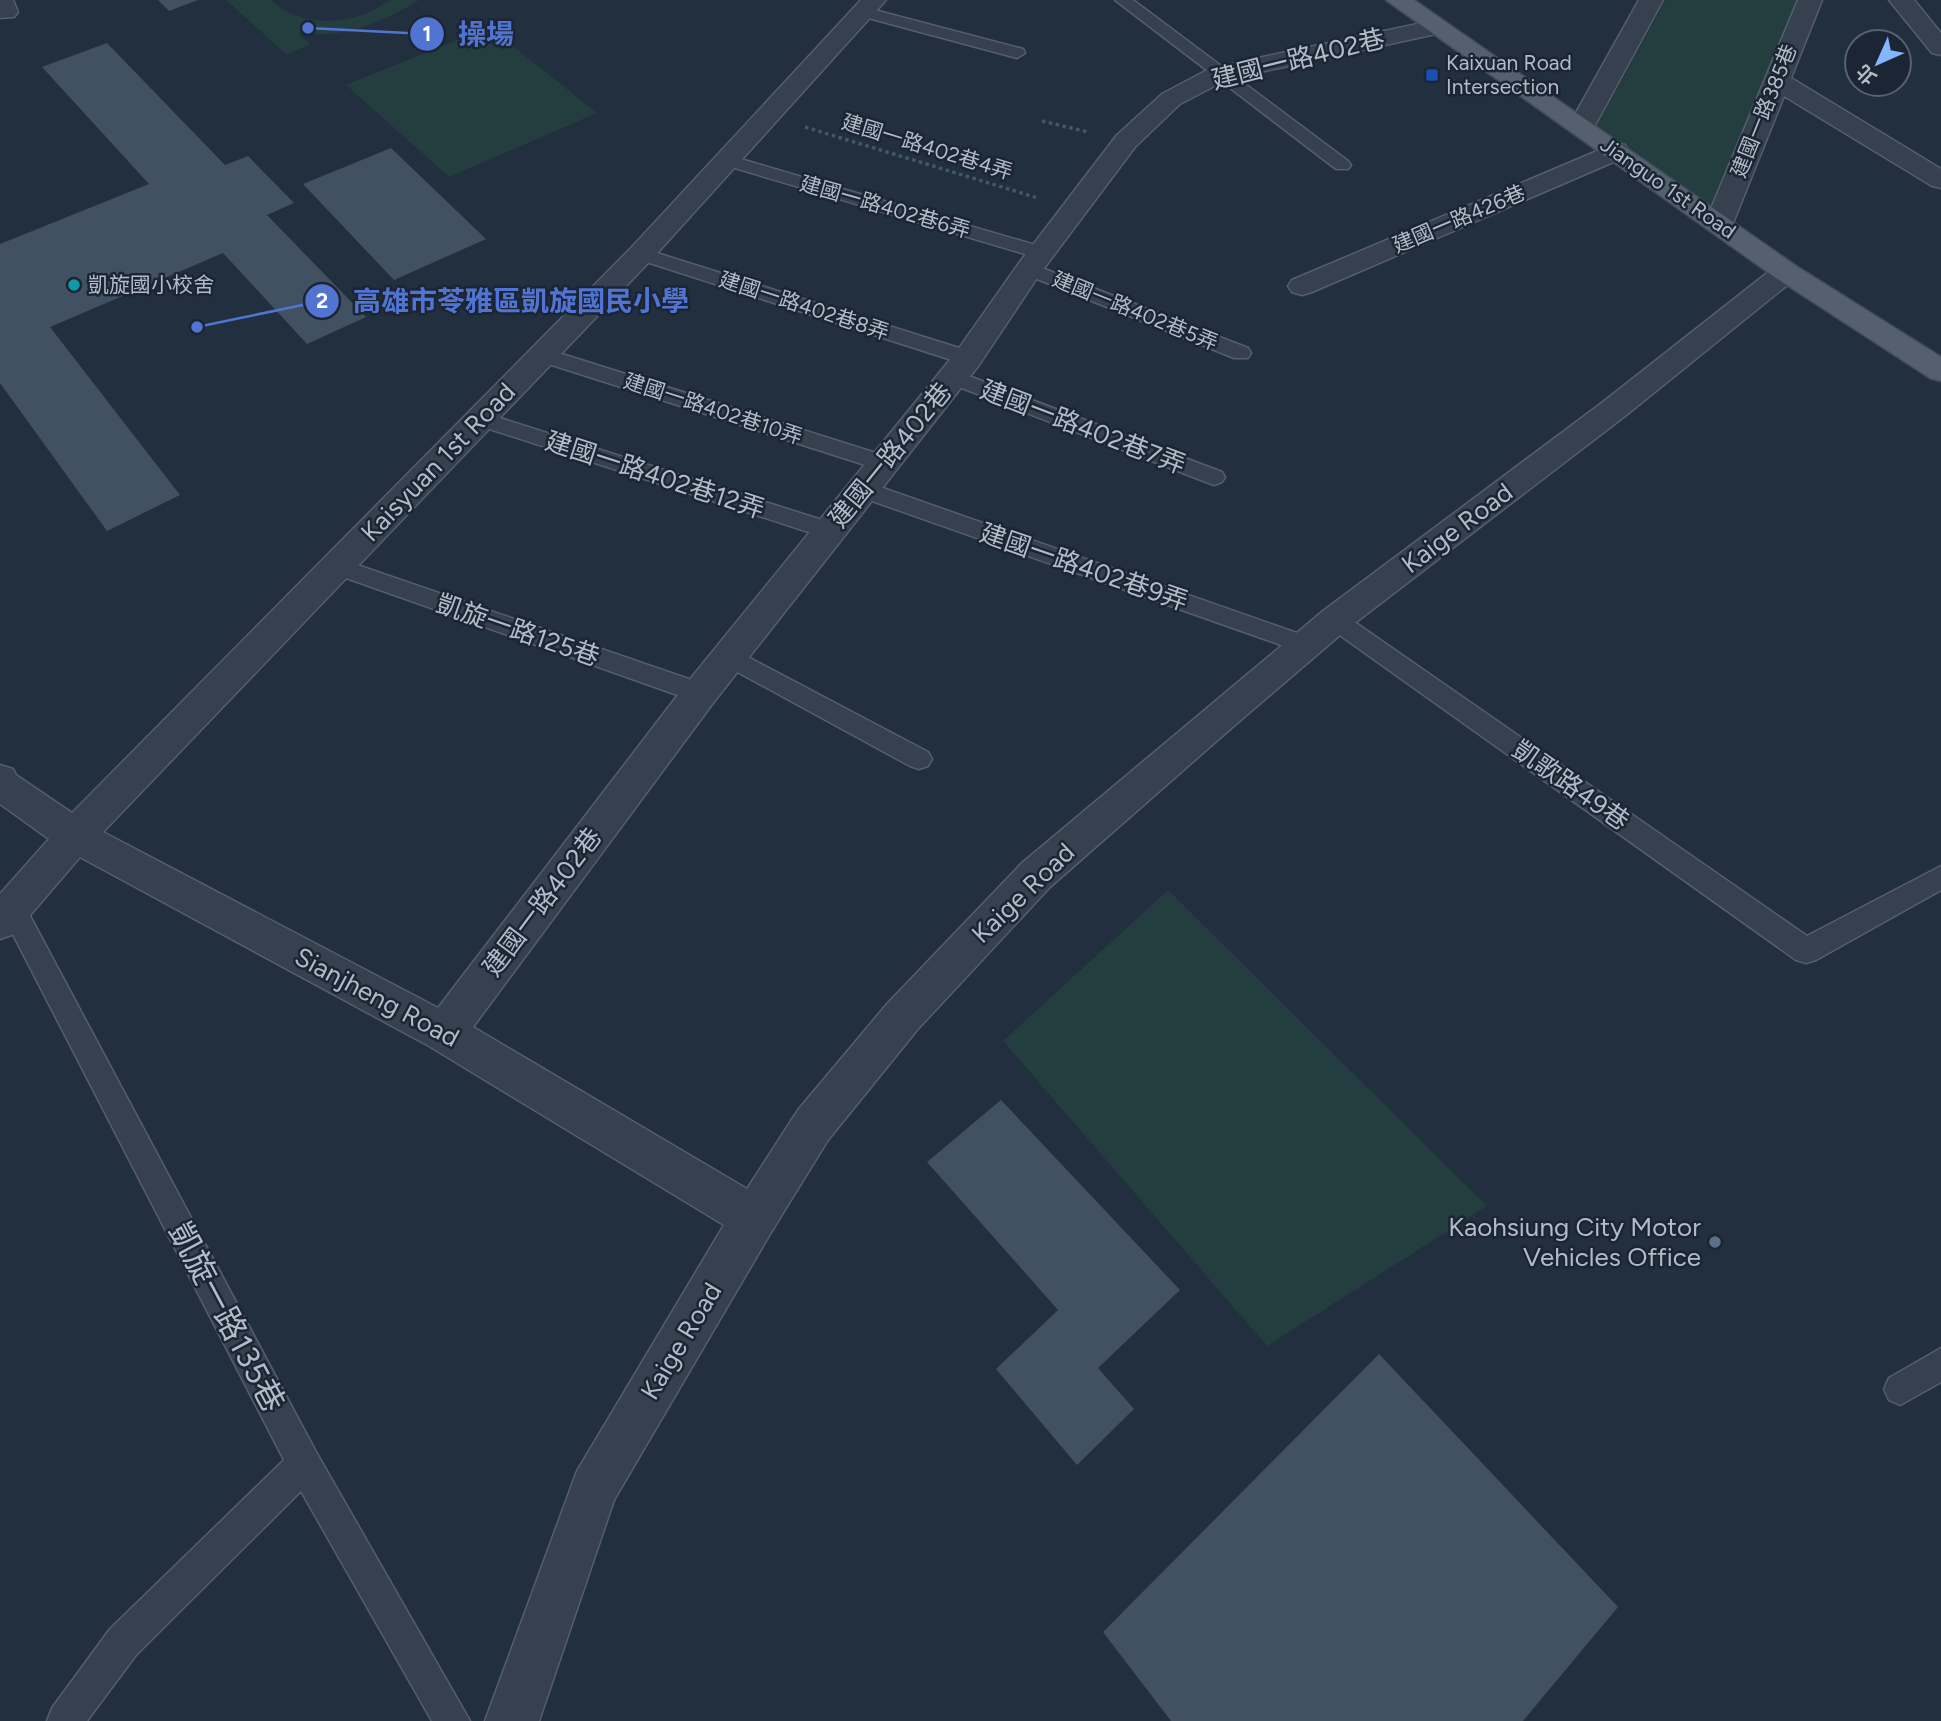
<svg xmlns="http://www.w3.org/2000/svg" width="1941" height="1721" font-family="Figtree,'Noto Sans TC',sans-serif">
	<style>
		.green { fill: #243d3f }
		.building { fill: #425162 }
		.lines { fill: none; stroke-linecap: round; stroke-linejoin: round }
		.lane-casing { stroke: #545e6c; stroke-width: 3 }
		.street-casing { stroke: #545e6c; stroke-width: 3 }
		.primary-casing { stroke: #424c5a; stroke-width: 3 }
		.path { stroke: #425a5c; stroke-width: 3.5; stroke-dasharray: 3.5 3.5; stroke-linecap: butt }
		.lane { fill: #36404e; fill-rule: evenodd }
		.street { fill: #36404e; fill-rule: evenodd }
		.primary { fill: #54606e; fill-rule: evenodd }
		.transit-dot { fill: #1a4fb4; stroke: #1b2533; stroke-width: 2.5 }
		.culture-dot { fill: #0f9aa8; stroke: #1b2533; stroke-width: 2.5 }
		.service-dot { fill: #5c6f8a; stroke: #1b2533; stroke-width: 2.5 }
		.labels { text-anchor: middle; stroke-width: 5; stroke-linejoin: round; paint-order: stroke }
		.far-poi-label { font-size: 21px; fill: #b1bbc9; stroke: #1b2533; text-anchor: start }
		.far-street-label { font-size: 21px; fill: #b1bbc9; stroke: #1b2533 }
		.street-label { font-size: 26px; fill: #b1bbc9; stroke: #1b2533 }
		.poi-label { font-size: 26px; fill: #b1bbc9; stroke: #1b2533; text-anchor: end }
		.near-street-label { font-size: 32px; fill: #b1bbc9; stroke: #1b2533 }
		.leader { fill: none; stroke: #5174d3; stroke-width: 2.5 }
		.callout-dot { fill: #5174d3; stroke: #1b2533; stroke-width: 2.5 }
		.mark-label { font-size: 21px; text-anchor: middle; font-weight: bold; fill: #fff }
		.callout-label { font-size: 28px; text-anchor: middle; font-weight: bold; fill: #5174d3; stroke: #1b2533; stroke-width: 5; stroke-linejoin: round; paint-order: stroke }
	</style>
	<rect width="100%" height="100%" fill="#222f3e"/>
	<path class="green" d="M226,0H271C295,23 331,25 362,15C373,12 382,3 391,0C399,0 411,0 419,0C381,24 342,39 298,33L310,44L287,55Z
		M1666,0H1797L1711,209L1596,127Z
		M489,27L597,113L449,177L346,85Z
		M1168,890L1487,1206L1267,1346L1003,1041Z"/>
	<path class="building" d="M158,0H198L169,11Z
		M107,43L225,165L248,156L294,203L267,215L366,317L307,344L223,253L50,327L180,495L107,531L0,383V244L149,184L42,67Z
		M391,148L486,239L394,280L303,184Z
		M1001,1100L1180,1290L1098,1368L1134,1409L1077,1465L996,1369L1058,1310L927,1162Z
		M1379,1354L1618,1607L1523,1721H1171L1103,1632Z"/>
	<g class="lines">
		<g class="lane-casing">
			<path id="lane" d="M1115,0H1133L1348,161L1351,165L1348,169H1336Z
				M863,7L1023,49L1025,53L1017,58L857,15L855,12Z
				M727,155L1049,249L1052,253L1049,257H1035L721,164L718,160Z
				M641,248L975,353L978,358L975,363H961L634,258L631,254L634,250Z
				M1029,263L1248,348L1251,353L1248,358H1234L1022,273L1019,269L1022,265Z
				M543,348L892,458L895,463L892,468L884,471L536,360L533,355L536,350Z
				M953,370L1222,472L1225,477L1222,482L1214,485L1206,482L946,382L943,377L946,372Z
				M481,412L838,525L841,531L838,537L830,539L474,424L470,419L474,414Z
				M863,481L1314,639L1318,645L1314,651L1306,654L1298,651L855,495L852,489L855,483Z
				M337,558L709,686L712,693L709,700L700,703L329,572L326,566L329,560Z
				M1335,611L1343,614L1807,936L1941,866V890L1816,960L1806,963L1796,960L1327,626L1323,620L1327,614Z
				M729,647L928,752L932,759L928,766L919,769L910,766L721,663L717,656L721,649Z
				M12,895L21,899L316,1452L470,1721H432L301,1491L136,1655L87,1721H47L52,1708L110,1629L284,1460L3,915L0,904L3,899Z
				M1941,1348V1382L1900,1405L1889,1400L1884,1389L1889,1378Z"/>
		</g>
		<g class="street-casing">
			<path id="street" d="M0,0H13L18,12L14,17L0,18Z
				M861,0H886L651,260L103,832L438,1008L687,683L957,351L1019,263L1117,135L1162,94L1211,68L1436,20L1445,22L1448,27L1445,32L1228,79L1180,104L1135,147L1039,275L979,365L713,703L473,1027L747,1189L798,1110L887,1004L1022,863L1323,611L1603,402L1776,266L1786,263L1796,266L1800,272L1796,278L1625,416L1347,629L1236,724L1050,887L917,1030L828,1140L770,1234L614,1500L539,1721H485L577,1471L724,1225L429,1046L80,857L14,934L0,939V894L49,839L0,804V765L13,769L16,775L72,813L631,248Z
				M1639,0H1663L1594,127L1590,132L1581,135L1572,132L1568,127Z
				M1798,0H1822L1791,78L1941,169V188L1932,186L1784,96L1733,223L1729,229L1719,231L1709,229L1705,223Z
				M1889,0H1914L1941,33V55L1932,53Z
				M1616,143L1625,145L1629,151L1625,157L1312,292L1302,295L1292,292L1288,286L1292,280Z"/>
		</g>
		<g class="primary-casing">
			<path id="primary" d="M1386,0H1414L1796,266L1941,357V381L1930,378L1776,278Z"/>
		</g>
		<path class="path" d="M1042,121L1088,132
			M805,127L1038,198"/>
		<use href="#lane" class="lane"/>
		<use href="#street" class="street"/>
		<use href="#primary" class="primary"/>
	</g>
	<rect class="transit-dot" x="1425" y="68" width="14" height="14" rx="3.5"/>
	<circle class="culture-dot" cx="74" cy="285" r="7"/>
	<circle class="service-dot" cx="1715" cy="1242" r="7"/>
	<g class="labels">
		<g class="far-poi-label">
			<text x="1446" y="70">Kaixuan Road<tspan x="1446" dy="24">Intersection</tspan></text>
			<text x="88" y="292">凱旋國小校舍</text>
		</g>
		<g class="far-street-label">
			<text transform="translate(1764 111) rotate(-68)" y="7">建國一路385巷</text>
			<text transform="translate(927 147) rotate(17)" y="7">建國一路402巷4弄</text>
			<text transform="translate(1668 188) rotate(35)" y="7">Jianguo 1st Road</text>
			<text transform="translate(885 207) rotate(16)" y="7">建國一路402巷6弄</text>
			<text transform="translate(1459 219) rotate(-23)" y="7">建國一路426巷</text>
			<text transform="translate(804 306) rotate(18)" y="7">建國一路402巷8弄</text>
			<text transform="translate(1135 311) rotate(22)" y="7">建國一路402巷5弄</text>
			<text transform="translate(713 409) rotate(18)" y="7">建國一路402巷10弄</text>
		</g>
		<g class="street-label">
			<text transform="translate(1298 59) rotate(-14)" y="9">建國一路402巷</text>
			<text transform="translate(1083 427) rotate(21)" y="9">建國一路402巷7弄</text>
			<text transform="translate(890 455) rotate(-51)" y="9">建國一路402巷</text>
			<text transform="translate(438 462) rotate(-46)" y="9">Kaisyuan 1st Road</text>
			<text transform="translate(655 475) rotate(18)" y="9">建國一路402巷12弄</text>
			<text transform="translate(1457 528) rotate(-37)" y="9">Kaige Road</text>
			<text transform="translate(1084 567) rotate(19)" y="9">建國一路402巷9弄</text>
			<text transform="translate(518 630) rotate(19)" y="9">凱旋一路125巷</text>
			<text transform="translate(1571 785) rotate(35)" y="9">凱歌路49巷</text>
			<text transform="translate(1023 893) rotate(-44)" y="9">Kaige Road</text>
			<text transform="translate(542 902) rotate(-53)" y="9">建國一路402巷</text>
			<text transform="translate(377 997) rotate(28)" y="9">Sianjheng Road</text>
			<text transform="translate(681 1341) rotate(-59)" y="9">Kaige Road</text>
		</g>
		<g class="poi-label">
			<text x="1701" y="1236">Kaohsiung City Motor<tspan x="1701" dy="30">Vehicles Office</tspan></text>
		</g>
		<g class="near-street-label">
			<text transform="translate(227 1317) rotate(62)" y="11">凱旋一路135巷</text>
		</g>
	</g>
	<path class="leader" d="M308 28L427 34M197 327L322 301"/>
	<g class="callout-dot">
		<circle cx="308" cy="28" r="7"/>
		<circle cx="197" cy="327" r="7"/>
		<circle cx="427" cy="34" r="18"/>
		<circle cx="322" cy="301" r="18"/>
	</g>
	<g class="mark-label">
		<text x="427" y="41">1</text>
		<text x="322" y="308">2</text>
	</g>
	<g class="callout-label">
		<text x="486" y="44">操場</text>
		<text x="521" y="311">高雄市苓雅區凱旋國民小學</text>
	</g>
	<g transform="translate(1878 63) rotate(225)"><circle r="33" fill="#1b2533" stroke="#57616f" stroke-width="2"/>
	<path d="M0-5L12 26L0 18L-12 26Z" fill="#82b6fe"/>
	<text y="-10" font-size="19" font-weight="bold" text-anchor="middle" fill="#b1bbc9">北</text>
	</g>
</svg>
